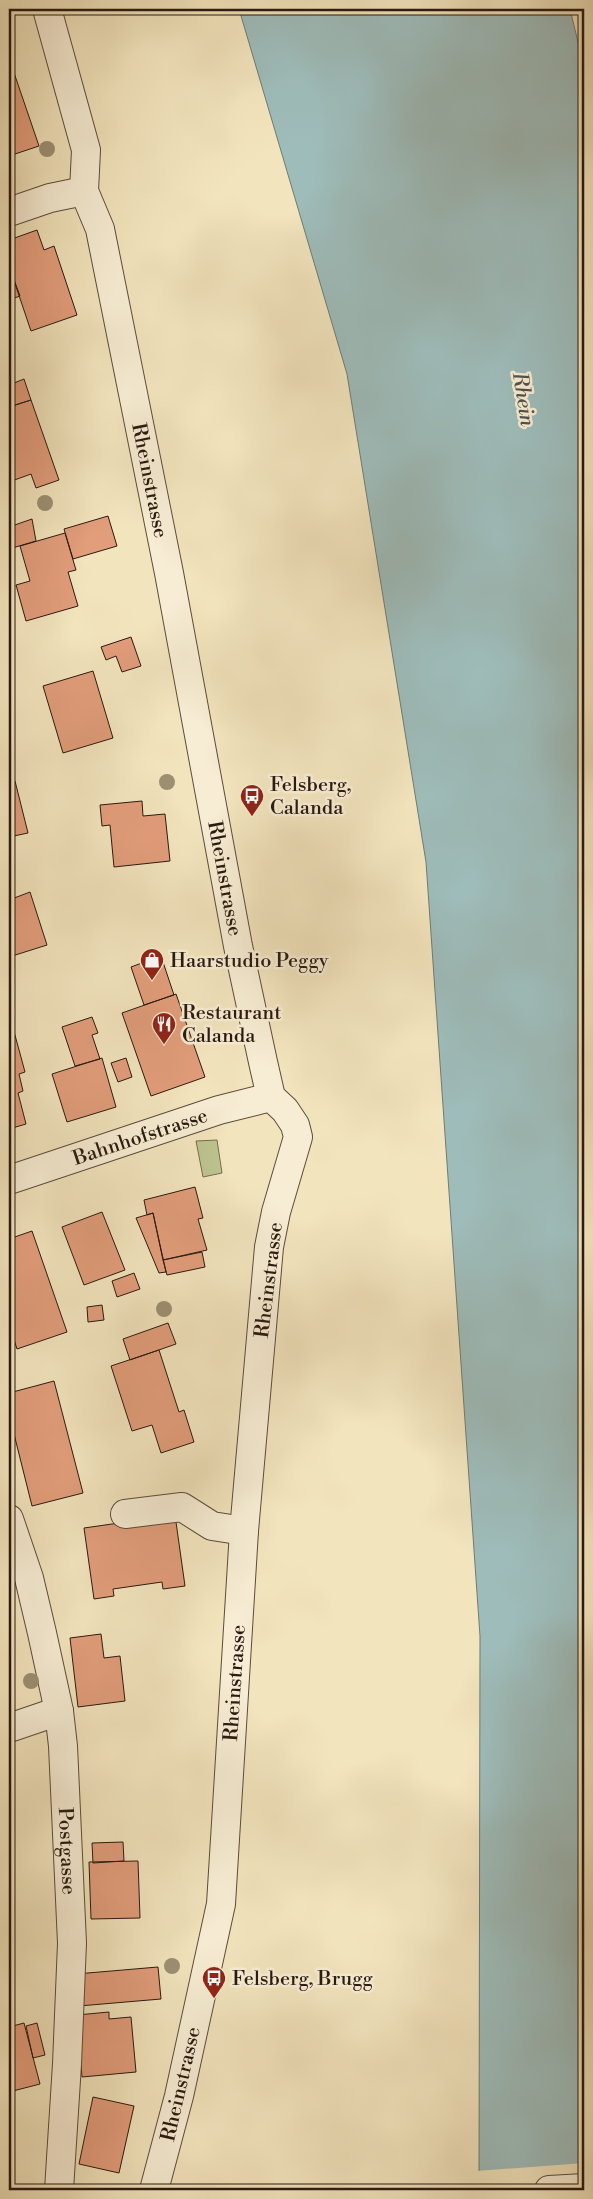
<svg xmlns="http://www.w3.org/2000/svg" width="593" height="2199" font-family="'Libre Bodoni',serif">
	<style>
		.green { fill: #bdc48f; stroke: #736e50 }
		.water { fill: #9ebcba; stroke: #6f7b76 }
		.pier { fill: #f2e4bd }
		.building { fill: #e29d7b; stroke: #291910 }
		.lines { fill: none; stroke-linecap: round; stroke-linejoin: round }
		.minor-casing { stroke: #5b4c3b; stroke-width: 30 }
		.minor { stroke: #f7edd4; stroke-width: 28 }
		.tree { fill: #9c9073 }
		.labels { text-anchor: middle; stroke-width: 5; stroke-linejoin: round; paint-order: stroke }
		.street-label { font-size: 20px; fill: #291910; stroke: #f7edd4 }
		.poi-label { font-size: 20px; fill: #291910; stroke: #f7edd4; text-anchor: start }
		.water-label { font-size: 21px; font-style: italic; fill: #52524c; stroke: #f7edd4 }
	</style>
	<rect width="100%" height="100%" fill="#f2e4bd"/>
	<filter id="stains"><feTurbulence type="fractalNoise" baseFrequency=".004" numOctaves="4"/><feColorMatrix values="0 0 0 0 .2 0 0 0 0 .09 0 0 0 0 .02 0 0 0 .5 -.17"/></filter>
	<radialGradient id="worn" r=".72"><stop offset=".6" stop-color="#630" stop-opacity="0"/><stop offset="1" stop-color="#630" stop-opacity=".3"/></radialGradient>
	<path class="green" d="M217,1140L222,1173L203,1177L196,1141Z"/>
	<path class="water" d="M239,9H570L584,67V2190H479L480,1636L426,862L347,374Z"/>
	<path class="pier" d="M584,2163V2190H476V2171Z"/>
	<path class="building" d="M10,61L39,146L9,156V62Z
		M37,230L44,250L54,246L77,315L31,331L9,266V240Z
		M9,266L20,296L9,300Z
		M24,379L31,400L9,407V385Z
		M31,400L59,480L36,488L31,474L9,482V407Z
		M108,516L117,546L73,559L64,529Z
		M32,519L36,541L9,549V527Z
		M65,533L76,570L68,572L78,606L26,621L16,585L30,581L20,546Z
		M131,637L141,666L122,672L116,656L106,660L101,647Z
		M93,671L113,738L63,753L43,686Z
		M15,781L28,833L9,837V783Z
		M142,801L143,816L165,814L170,861L114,867L110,825L102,826L100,805Z
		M30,892L47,945L9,957V900Z
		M161,956L174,995L144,1005L131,967Z
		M176,994L205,1077L151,1096L122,1013Z
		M9,1013L25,1072L19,1074L23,1091L18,1093L26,1124L9,1129Z
		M92,1017L98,1033L92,1035L100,1059L75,1066L62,1027Z
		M102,1058L116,1107L67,1122L52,1074Z
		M126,1058L132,1077L118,1082L111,1063Z
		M195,1187L203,1218L198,1219L207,1250L163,1260L153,1213L147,1215L144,1200Z
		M102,1212L125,1270L84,1285L62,1227Z
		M153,1213L166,1272L159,1273L136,1218Z
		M32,1231L67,1332L17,1349L9,1324V1239Z
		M202,1252L205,1267L167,1275L163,1260Z
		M134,1273L140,1289L117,1297L112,1281Z
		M102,1305L104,1320L88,1322L87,1307Z
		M168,1323L176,1344L130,1360L123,1339Z
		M159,1350L179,1412L184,1410L194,1442L161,1453L152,1425L132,1431L111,1366Z
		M54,1381L83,1493L32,1506L9,1414V1393Z
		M175,1515L185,1586L163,1589L162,1582L113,1589L114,1596L94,1599L84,1528Z
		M101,1634L104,1658L120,1656L125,1701L78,1707L70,1638Z
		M123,1842L124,1861L93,1863L92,1843Z
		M138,1861L140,1918L91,1919L89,1862Z
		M158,1967L161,1999L79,2006L76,1974Z
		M109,2012V2019L131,2017L136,2072L82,2077L77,2015Z
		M24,2023L40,2084L9,2092V2027Z
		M37,2023L45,2055L33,2058L26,2026Z
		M93,2097L134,2106L119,2173L79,2164Z"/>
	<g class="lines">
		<g class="minor-casing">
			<g id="minor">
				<path id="s1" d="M47,9L86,150L84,191L100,229L169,573L238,946L263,1062L271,1097L285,1110L295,1125L298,1137L276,1212L269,1247L244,1531L221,1904L179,2096L154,2190"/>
				<path d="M9,212L50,198L84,191"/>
				<path id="s2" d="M9,1180L219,1110L271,1097"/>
				<path d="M125,1514L182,1507L212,1526L244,1531"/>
				<path id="s3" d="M9,1519L29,1578L42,1633L59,1711L63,1746L72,1943L67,2064L59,2190"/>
				<path d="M9,1728L59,1711"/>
				<path d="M549,2190L584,2188"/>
			</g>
		</g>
		<use href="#minor" class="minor"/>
	</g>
	<g class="tree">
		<circle cx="47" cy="149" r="8"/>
		<circle cx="45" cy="503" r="8"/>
		<circle cx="167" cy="782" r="8"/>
		<circle cx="164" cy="1309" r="8"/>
		<circle cx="31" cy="1681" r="8"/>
		<circle cx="172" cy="1966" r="8"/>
	</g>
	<defs>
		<g id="bus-pin" transform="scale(1.25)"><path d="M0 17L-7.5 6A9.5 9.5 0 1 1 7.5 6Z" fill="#8f2418" stroke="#f7edd4"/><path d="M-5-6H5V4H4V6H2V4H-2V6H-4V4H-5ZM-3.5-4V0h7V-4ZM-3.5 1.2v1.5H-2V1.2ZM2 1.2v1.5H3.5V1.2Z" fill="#fff"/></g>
		<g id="shop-pin" transform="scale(1.25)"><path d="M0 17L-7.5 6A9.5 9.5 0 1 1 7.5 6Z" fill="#8f2418" stroke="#f7edd4"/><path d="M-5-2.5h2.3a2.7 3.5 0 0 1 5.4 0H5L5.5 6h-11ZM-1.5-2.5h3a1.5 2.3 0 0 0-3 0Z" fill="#fff"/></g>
		<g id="restaurant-pin" transform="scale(1.25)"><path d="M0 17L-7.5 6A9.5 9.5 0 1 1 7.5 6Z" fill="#8f2418" stroke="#f7edd4"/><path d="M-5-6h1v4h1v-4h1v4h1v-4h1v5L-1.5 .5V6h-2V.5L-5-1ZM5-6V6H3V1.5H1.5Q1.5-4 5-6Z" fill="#fff"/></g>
	</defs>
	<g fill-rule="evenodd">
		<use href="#bus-pin" x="252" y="796"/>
		<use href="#shop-pin" x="152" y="960"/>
		<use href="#restaurant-pin" x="164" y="1024"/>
		<use href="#bus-pin" x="214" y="1978"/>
	</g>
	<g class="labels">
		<g class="street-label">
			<text dy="7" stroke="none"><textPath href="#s1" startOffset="485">Rheinstrasse</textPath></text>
			<text dy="7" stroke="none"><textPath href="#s1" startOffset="890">Rheinstrasse</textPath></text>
			<text dy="7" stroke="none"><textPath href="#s2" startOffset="138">Bahnhofstrasse</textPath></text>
			<text transform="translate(268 1280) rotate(-83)" y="7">Rheinstrasse</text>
			<text transform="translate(234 1683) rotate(-86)" y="7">Rheinstrasse</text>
			<text dy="7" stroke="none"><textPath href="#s3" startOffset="339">Postgasse</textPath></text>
			<text transform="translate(180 2084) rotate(-77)" y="7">Rheinstrasse</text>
		</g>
		<g class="poi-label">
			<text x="270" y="791">Felsberg,<tspan x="270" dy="23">Calanda</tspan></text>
			<text x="170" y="967">Haarstudio Peggy</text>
			<text x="182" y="1019">Restaurant<tspan x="182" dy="23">Calanda</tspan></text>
			<text x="232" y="1985">Felsberg, Brugg</text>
		</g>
		<g class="water-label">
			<text transform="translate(524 399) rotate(81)" y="7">Rhein</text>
		</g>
	</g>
	<rect width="593" height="2199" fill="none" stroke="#f2e4bd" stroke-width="30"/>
	<rect x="10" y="10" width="573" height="2179" fill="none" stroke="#291910" stroke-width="2.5"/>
	<rect x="15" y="15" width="563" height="2169" fill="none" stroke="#291910"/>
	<rect width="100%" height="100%" filter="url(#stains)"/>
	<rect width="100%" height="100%" fill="url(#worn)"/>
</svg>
